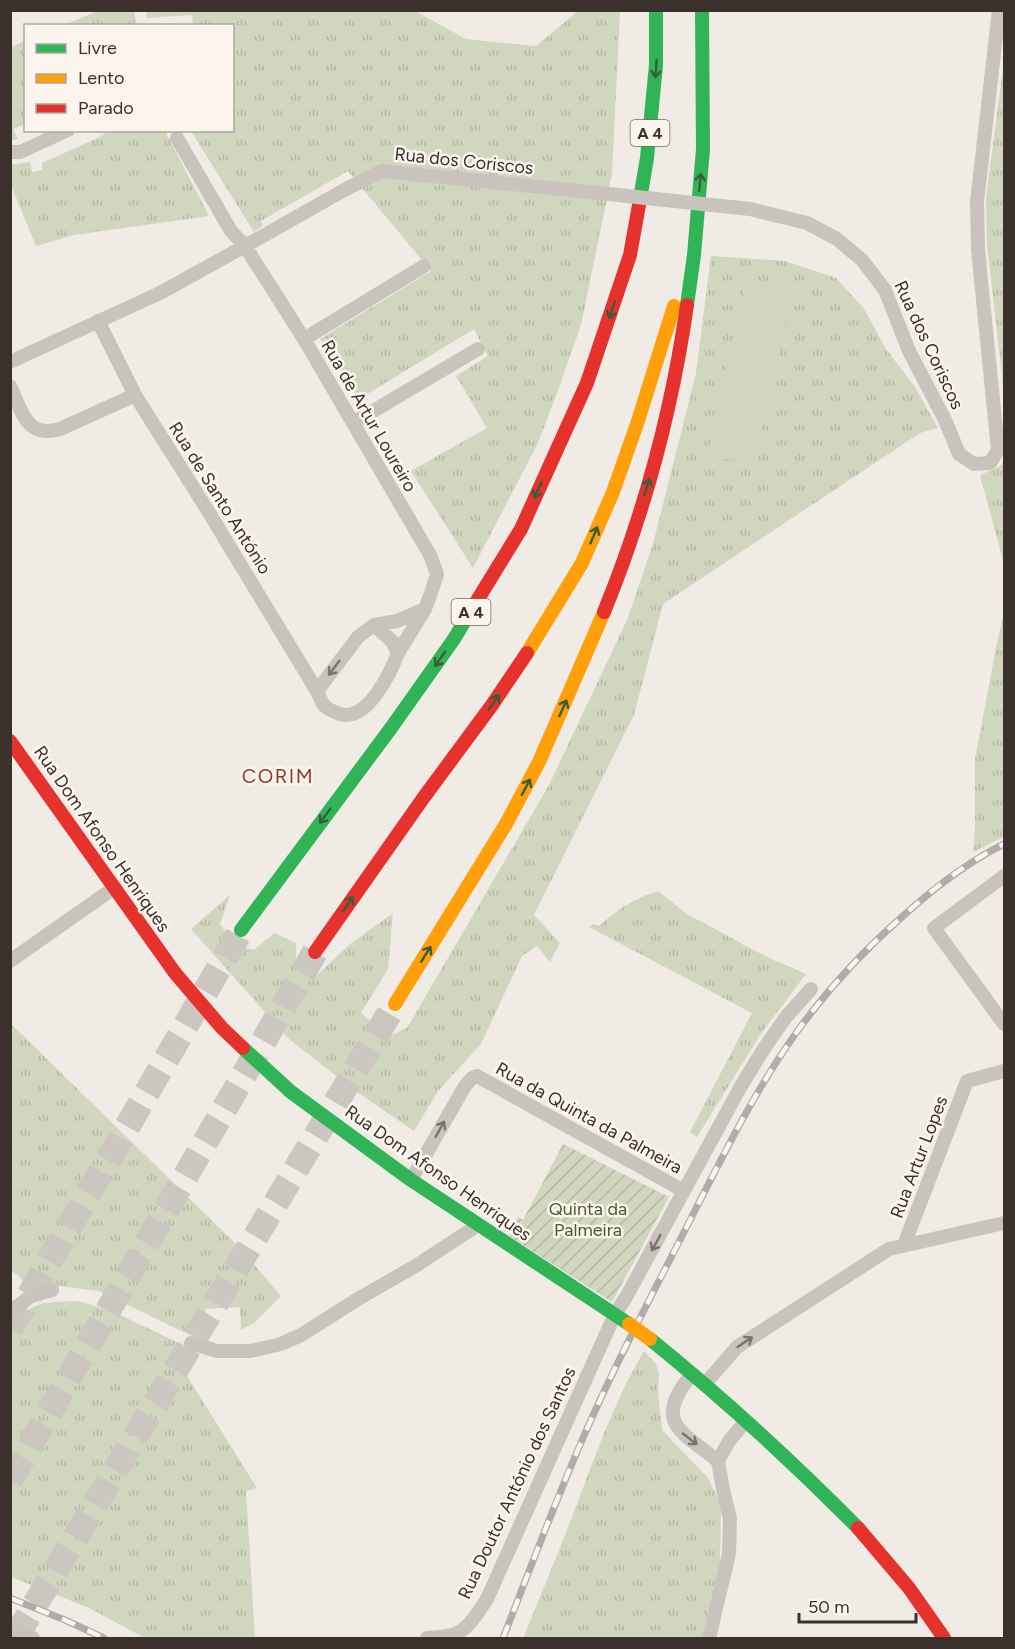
<svg xmlns="http://www.w3.org/2000/svg" width="1015" height="1649" font-family="Figtree,sans-serif">
	<style>
		.grass { fill: url(#grass-tufts) }
		.park { fill: #d1d6bf }
		.garden { fill: url(#garden-furrows) }
		.lines { fill: none; stroke-linecap: round; stroke-linejoin: round }
		.highway-tunnel { stroke: #ccc6c0; stroke-width: 26; stroke-dasharray: 26 13; stroke-linecap: butt }
		.street { stroke: #c9c3be; stroke-width: 14 }
		.fast { stroke: #30b455; stroke-width: 14 }
		.slow { stroke: #ff9f0a; stroke-width: 14 }
		.jam { stroke: #e5322d; stroke-width: 14 }
		.rail-casing { stroke: #b1aca8; stroke-width: 7 }
		.rail { stroke: #fbf5ee; stroke-width: 4.5; stroke-dasharray: 14; stroke-linecap: butt }
		.street-bridge { stroke: #c9c3be; stroke-width: 14 }
		.slow-bridge { stroke: #ff9f0a; stroke-width: 14 }
		.oneway { stroke: #375e3a }
		.oneway2 { stroke: #7b726d }
		.labels { text-anchor: middle; stroke-width: 5; stroke-linejoin: round; paint-order: stroke }
		.shield { fill: #fbf5ee; stroke: #756b66; stroke-width: 1.5 }
		.shield-label { font-size: 16px; font-weight: bold; fill: #3b302b }
		.street-label { font-size: 18px; fill: #3b302b; stroke: #fbf5ee }
		.park-label { font-size: 18px; fill: #4a5a2e; stroke: #fbf5ee }
		.neighbourhood-label { font-size: 20px; letter-spacing: 1.5px; fill: #8c3b22; stroke: #fbf5ee }
	</style>
	<defs>
		<pattern id="grass-tufts" width="24" height="20" patternUnits="userSpaceOnUse" patternTransform="scale(1.5)"><rect width="24" height="20" fill="#d1d6bf"/><path d="M3 7l-1-3M5 7V3M7 7l1-3M15 17l-1-3M17 17v-4M19 17l1-3" fill="none" stroke="#b4b8a4"/></pattern>
		<pattern id="garden-furrows" width="10" height="10" patternUnits="userSpaceOnUse" patternTransform="scale(1.5)"><rect width="10" height="10" fill="#d1d6bf"/><path d="M-1 1l2-2M0 10L10 0M9 11l2-2" fill="none" stroke="#b4b8a4"/></pattern>
	</defs>
	<rect width="100%" height="100%" fill="#f0ebe5"/>
	<path class="grass" d="M101,10L134,11L137,25H64Z
		M146,11H415L466,39L536,46L578,11H620L612,174L581,325L553,404L537,445L473,568L411,471L487,428L456,376L488,356L474,329L359,399L320,339L431,271L348,171L261,221L263,226L254,232L191,131L232,130V26L193,25L192,15L147,18Z
		M25,41V124L13,129L18,139L11,141V47Z
		M1004,61V394L987,244L986,197Z
		M108,131H165L209,216L74,235L36,246L11,185V165L30,162L32,172L42,170V163L102,136Z
		M711,256L785,261L836,278L864,309L886,349L915,387L938,428L920,433L663,604L634,715L534,915L560,943L550,962L537,946L522,956L481,1044L438,1091L414,1131L357,1092L289,1039L191,929L230,895L220,924L234,944L254,950L274,933L296,943V962L300,971L316,976L350,944L393,913L388,969L361,1013L389,1036L407,1028L549,785L627,620L653,544L696,373Z
		M1004,461V564L980,475L999,467Z
		M1004,612V837L973,852L975,831V759L996,648Z
		M658,891L687,914L767,957L806,974L760,1035L697,1137L690,1132L752,1013L589,927L594,924L599,926C620,908 631,900 658,891Z
		M10,1023L239,1247L281,1296L255,1322L241,1330L240,1307L205,1309L207,1339L200,1340L99,1291L42,1284L30,1290L18,1275L11,1271Z
		M78,1301L114,1312L191,1349V1362L189,1366L191,1372H188L187,1376L257,1488L246,1491L255,1638H145L87,1607L11,1577L10,1333C32,1299 41,1303 78,1301Z
		M644,1351L656,1364L659,1374L658,1392L662,1430L708,1478L721,1504L720,1564L702,1638H523C538,1602 553,1565 568,1528C591,1468 611,1407 644,1351Z"/>
	<path class="park" d="M746,281L793,291L754,462L707,457Z"/>
	<path class="garden" d="M563,1144L669,1197L612,1302L509,1236L517,1217L523,1220Z"/>
	<g class="lines">
		<path class="highway-tunnel" d="M10,1329L241,930
			M10,1480L315,952
			M15,1638L395,1004"/>
		<path class="street" d="M177,138L231,231L245,246L304,339L430,555L437,574L431,593L425,609L398,653
			M10,152H20L68,130
			M750,209L807,223L837,239L862,260L885,290L909,351L945,420L959,454L974,464L990,463L998,450L978,250L977,201L999,10
			M98,321L135,395L208,511L317,691
			M304,339L424,266
			M10,362L160,293L245,246L346,189L382,171L580,191
			M10,386C22,411 26,439 60,429L135,395
			M353,423L478,349
			M374,625L392,641L398,653C390,674 367,722 340,714C334,712 327,709 323,704C321,700 319,695 317,691L358,637L374,625L397,621L425,609
			M1004,876L934,928L1004,1024
			M10,961L114,888
			M411,1180L465,1086L472,1078L477,1076L684,1191
			M904,1245L967,1081L1004,1071
			M10,1312L31,1296L52,1290
			M191,1343L217,1351H250L281,1344L301,1335L358,1299L417,1265L478,1225
			M692,1374C653,1422 679,1430 718,1461
			M705,1384L737,1347L889,1249L1004,1223
			M10,1629L33,1638
			M427,1638C435,1637 444,1637 452,1635C469,1630 478,1612 487,1599L615,1314L625,1299L741,1086L765,1047L786,1017L811,989
			M709,1638L729,1554L730,1519L723,1490L718,1461L729,1441L745,1422"/>
		<path class="fast" d="M639,205L647,158L656,65V10
			M687,305L694,255L703,149L702,10
			M241,930L391,728L454,639L475,604
			M243,1048L291,1092L411,1180L629,1324
			M650,1339C723,1398 792,1461 858,1528"/>
		<path class="slow" d="M527,653L582,563L613,492L637,424L674,306
			M395,1004L506,824L539,762L604,612"/>
		<path class="jam" d="M475,604L521,529L587,383L630,255L639,205
			M604,612C644,514 672,410 687,305
			M10,741L175,973L222,1028L243,1048
			M315,952L424,797L492,705L527,653
			M858,1528L909,1588L944,1638"/>
		<g class="rail-casing">
			<path id="rail" d="M10,1598L65,1620L104,1638
				M503,1638C533,1562 561,1485 595,1411C622,1351 653,1293 683,1234C718,1166 751,1096 796,1033C827,990 863,951 903,916C934,888 966,863 1004,844"/>
		</g>
		<use href="#rail" class="rail"/>
		<path class="street-bridge" d="M580,191L750,209"/>
		<path class="slow-bridge" d="M629,1324L650,1339"/>
	</g>
	<defs><path id="oneway-shaft" d="M-6 0H5M1.5-3L5.5 0L1.5 3" fill="none" stroke-width="1.6" stroke-linecap="round" stroke-linejoin="round" transform="scale(1.5)"/></defs>
	<g class="oneway">
		<use href="#oneway-shaft" transform="translate(656 69) rotate(94)"/>
		<use href="#oneway-shaft" transform="translate(700 182) rotate(-85)"/>
		<use href="#oneway-shaft" transform="translate(612 310) rotate(108)"/>
		<use href="#oneway-shaft" transform="translate(647 487) rotate(-73)"/>
		<use href="#oneway-shaft" transform="translate(538 490) rotate(114)"/>
		<use href="#oneway-shaft" transform="translate(594 535) rotate(-67)"/>
		<use href="#oneway-shaft" transform="translate(440 659) rotate(125)"/>
		<use href="#oneway-shaft" transform="translate(494 702) rotate(-55)"/>
		<use href="#oneway-shaft" transform="translate(563 708) rotate(-66)"/>
		<use href="#oneway-shaft" transform="translate(526 787) rotate(-62)"/>
		<use href="#oneway-shaft" transform="translate(325 816) rotate(127)"/>
		<use href="#oneway-shaft" transform="translate(348 904) rotate(-55)"/>
		<use href="#oneway-shaft" transform="translate(426 954) rotate(-58)"/>
	</g>
	<g class="oneway2">
		<use href="#oneway-shaft" transform="translate(334 668) rotate(127)"/>
		<use href="#oneway-shaft" transform="translate(440 1129) rotate(-61)"/>
		<use href="#oneway-shaft" transform="translate(656 1243) rotate(119)"/>
		<use href="#oneway-shaft" transform="translate(745 1342) rotate(-34)"/>
		<use href="#oneway-shaft" transform="translate(690 1439) rotate(38)"/>
	</g>
	<g class="labels">
		<g class="shield">
			<rect x="630.5" y="120" width="39" height="26" rx="4.5"/>
			<rect x="451.5" y="599" width="39" height="26" rx="4.5"/>
		</g>
		<g class="shield-label">
			<text x="650" y="139">A 4</text>
			<text x="471" y="618">A 4</text>
		</g>
		<g class="street-label">
			<text transform="translate(464 161) rotate(6)" y="6">Rua dos Coriscos</text>
			<text transform="translate(929 345) rotate(65)" y="6">Rua dos Coriscos</text>
			<text transform="translate(369 416) rotate(60)" y="6">Rua de Artur Loureiro</text>
			<text transform="translate(220 498) rotate(58)" y="6">Rua de Santo António</text>
			<text transform="translate(102 839) rotate(55)" y="6">Rua Dom Afonso Henriques</text>
			<text transform="translate(589 1118) rotate(29)" y="6">Rua da Quinta da Palmeira</text>
			<text transform="translate(919 1157) rotate(-69)" y="6">Rua Artur Lopes</text>
			<text transform="translate(438 1173) rotate(35)" y="6">Rua Dom Afonso Henriques</text>
			<text transform="translate(517 1483) rotate(-65)" y="6">Rua Doutor António dos Santos</text>
		</g>
		<g class="park-label">
			<text x="588" y="1215">Quinta da<tspan x="588" dy="21">Palmeira</tspan></text>
		</g>
		<g class="neighbourhood-label">
			<text x="278" y="783">CORIM</text>
		</g>
	</g>
	<rect width="1015" height="1649" fill="none" stroke="#3b302b" stroke-width="24"/>
	<rect x="24" y="24" width="210" height="108" fill="#fbf5ee" stroke="#aea6a0" stroke-width="1.5"/>
	<rect x="36" y="44" width="30" height="9" fill="#30b455" stroke="#aea6a0" stroke-width="1.5"/>
	<text x="78" y="54" font-size="18" fill="#3b302b">Livre</text>
	<rect x="36" y="74" width="30" height="9" fill="#ff9f0a" stroke="#aea6a0" stroke-width="1.5"/>
	<text x="78" y="84" font-size="18" fill="#3b302b">Lento</text>
	<rect x="36" y="104" width="30" height="9" fill="#e5322d" stroke="#aea6a0" stroke-width="1.5"/>
	<text x="78" y="114" font-size="18" fill="#3b302b">Parado</text>
	<path d="M799 1613v9h117v-9" fill="none" stroke="#3b302b" stroke-width="3"/>
	<text x="808" y="1613" font-size="18" fill="#3b302b" stroke="#fbf5ee" stroke-width="4.5" paint-order="stroke">50 m</text>
</svg>
